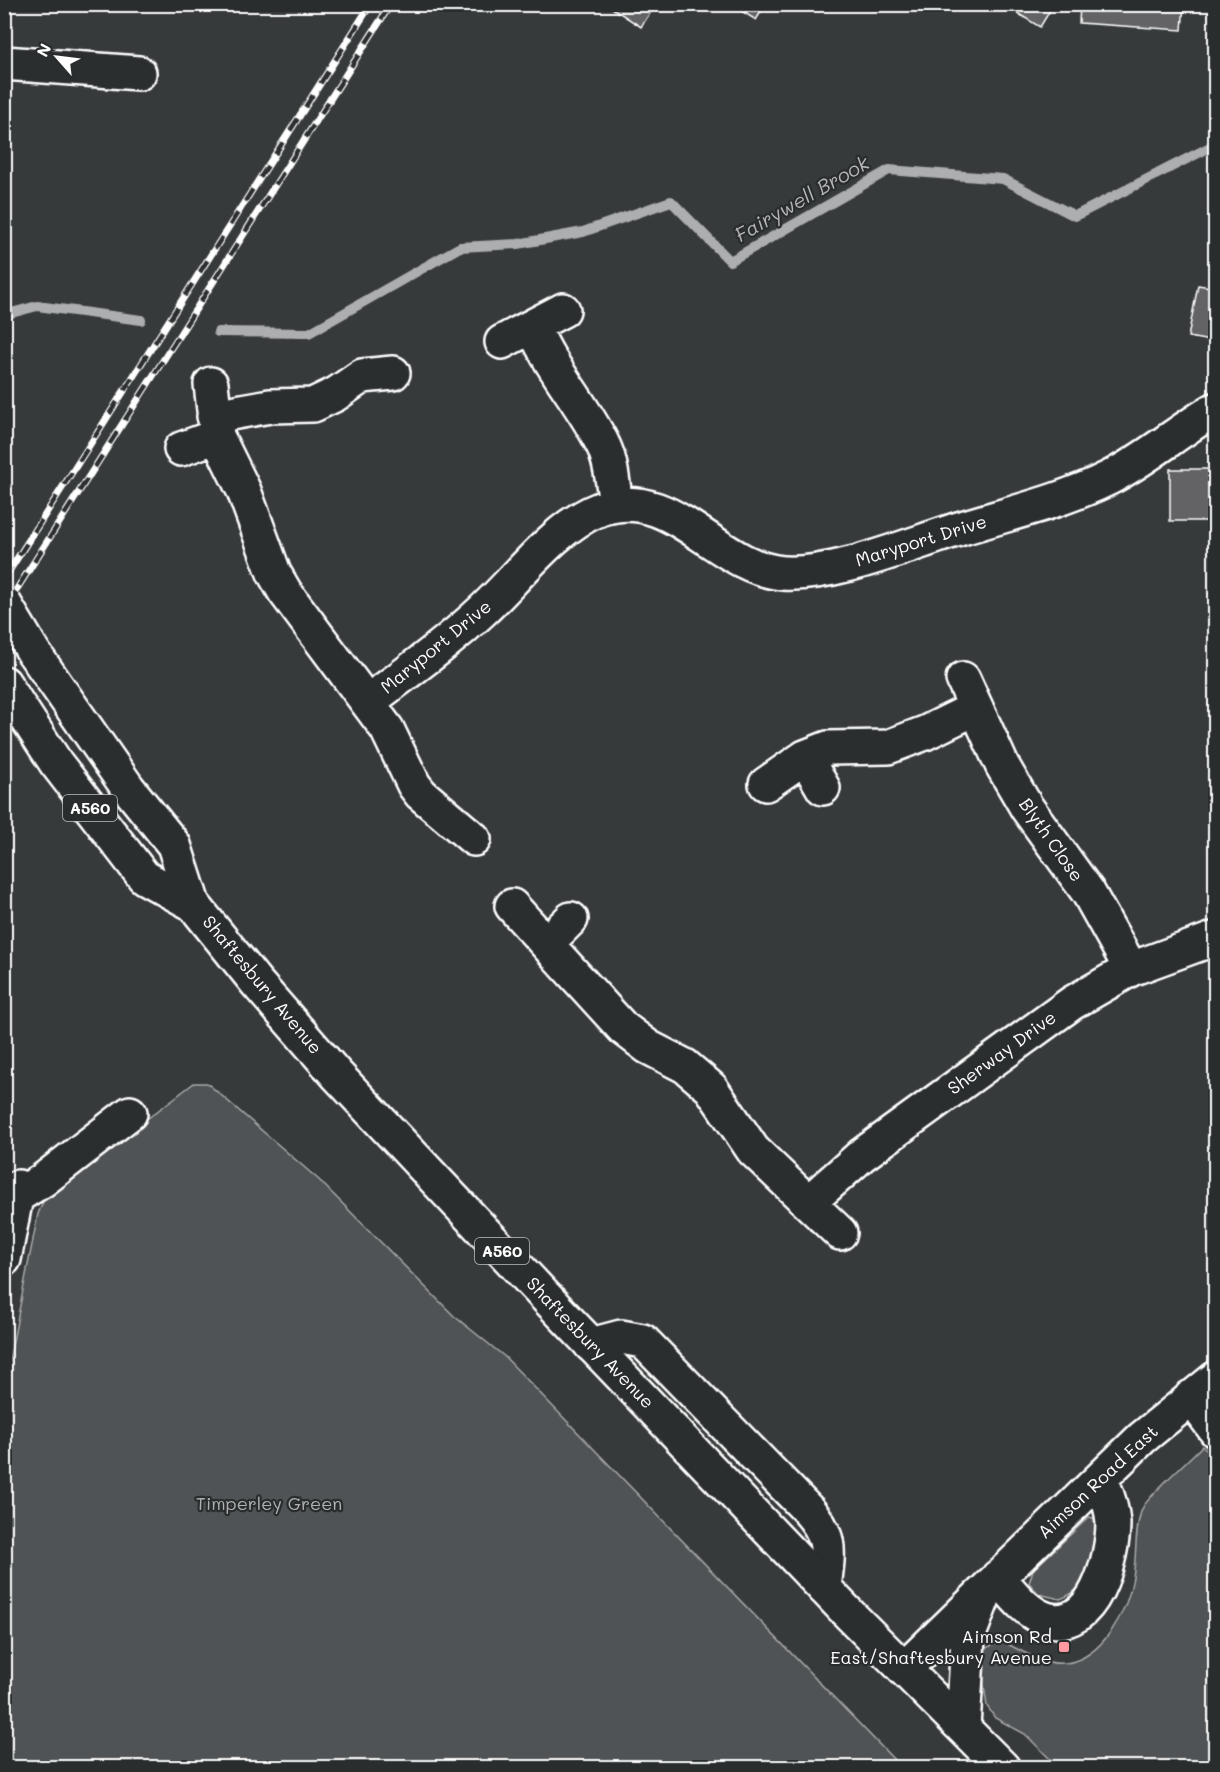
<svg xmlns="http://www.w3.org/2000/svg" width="1220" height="1772" font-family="Mali,sans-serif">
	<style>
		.green { fill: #505354; stroke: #a8a9aa; stroke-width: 1.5 }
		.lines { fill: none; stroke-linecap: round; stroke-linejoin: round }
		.stream { stroke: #adaeaf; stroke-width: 10 }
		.building { fill: #636465; stroke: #fff; stroke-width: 1.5 }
		.minor-casing { stroke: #fff; stroke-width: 38 }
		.highway-casing { stroke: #fff; stroke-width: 38 }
		.minor { stroke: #2a2d2e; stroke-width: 33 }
		.highway { stroke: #2a2d2e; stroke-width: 33 }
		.rail-casing { stroke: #fff; stroke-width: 7 }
		.rail { stroke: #2a2d2e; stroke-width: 4.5; stroke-dasharray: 14; stroke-linecap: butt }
		.highway-bridge-casing { stroke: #fff; stroke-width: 38; stroke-linecap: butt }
		.highway-bridge { stroke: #2a2d2e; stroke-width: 33 }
		.poi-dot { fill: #ff9aa2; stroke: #2a2d2e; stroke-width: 2 }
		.labels { text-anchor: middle; stroke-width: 4.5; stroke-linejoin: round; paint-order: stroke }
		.shield { fill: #2a2d2e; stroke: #bfc0c0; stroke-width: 1.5 }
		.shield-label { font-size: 16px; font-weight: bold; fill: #fff }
		.street-label { font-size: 18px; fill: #fff; stroke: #2a2d2e }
		.park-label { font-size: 18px; fill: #b0b2b2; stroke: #2a2d2e }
		.poi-label { font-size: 18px; fill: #fff; stroke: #2a2d2e; text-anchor: end }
		.water-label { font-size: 20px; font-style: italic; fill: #b4b5b5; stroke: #2a2d2e }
	</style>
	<rect width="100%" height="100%" fill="#373a3b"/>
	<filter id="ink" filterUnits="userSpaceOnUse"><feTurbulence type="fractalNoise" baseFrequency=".0167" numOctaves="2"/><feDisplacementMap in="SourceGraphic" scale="12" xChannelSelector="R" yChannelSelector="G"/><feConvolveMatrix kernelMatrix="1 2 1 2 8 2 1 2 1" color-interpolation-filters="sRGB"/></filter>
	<g filter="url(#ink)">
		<path class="green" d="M194,1083H207L319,1180L454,1316L505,1357L901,1767L5,1768V1382L38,1214L45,1197Z
			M1202,1446L1215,1455V1767H1058L1025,1734L995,1718L987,1706L983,1678L984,1649L1001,1641C1019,1649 1044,1666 1066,1663C1103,1658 1128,1610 1133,1577C1137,1556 1134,1530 1142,1509C1149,1494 1189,1460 1202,1446Z
			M1089,1517L1097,1519C1097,1553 1097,1585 1060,1599L1039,1594L1029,1583L1033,1570Z"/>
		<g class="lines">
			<path class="stream" d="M4,315L37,306L141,320
				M218,332L309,333L460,247L518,244L583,232L671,201L730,261L889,170L1003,179L1075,216L1216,144"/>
		</g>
		<path class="building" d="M606,4H656L641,27Z
			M730,4H766L756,20Z
			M1002,4H1054L1040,27Z
			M1080,4H1184L1182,30L1079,23Z
			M1198,285L1216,288V342L1188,337Z
			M1170,469H1216V521H1170Z"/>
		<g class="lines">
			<g class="minor-casing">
				<path id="minor" d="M4,63L139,73
					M533,326C551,370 584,405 604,447C612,465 613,486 616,505
					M502,342L563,310
					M211,384L217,436L244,491L274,573L285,592L387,729L414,785L421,794L474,839
					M214,416L270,406L313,405L336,394L362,376L393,373
					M181,449L217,436
					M963,679L1002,765L1027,808L1088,892L1131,969
					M368,702C406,673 447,644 482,611C517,579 555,526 600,509C672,483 716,568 783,573C836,576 910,544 962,528C1011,513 1063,501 1109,478C1147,459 1179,430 1216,409
					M805,757L823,788
					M766,784L805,757L828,748L888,747L925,733L976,708
					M512,906L623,1028L648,1047L685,1066L711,1088L753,1150L840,1233
					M547,943L571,919
					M17,1196L43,1180L130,1113
					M809,1202L862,1155L1072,1003L1131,969L1216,938
					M4,1259L18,1187
					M591,1345L621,1337L643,1341L808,1510C833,1538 828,1552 824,1588
					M1191,1397L1216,1431
					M998,1577C1011,1592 1026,1613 1046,1619C1094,1634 1113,1556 1113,1523C1112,1507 1107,1493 1101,1479
					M904,1669L1142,1438L1216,1378
					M963,1727L968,1637L983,1598"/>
			</g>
			<g class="highway-casing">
				<path id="highway" d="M34,653L128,788L174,845L193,904L256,982L337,1075L541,1292L850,1615L1003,1768
					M4,683L56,763L144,877L193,904"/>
			</g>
			<use href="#minor" class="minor"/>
			<use href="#highway" class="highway"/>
			<g class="rail-casing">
				<path id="rail" d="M4,579L371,4
					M4,609L391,4"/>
			</g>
			<use href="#rail" class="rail"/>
			<g class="highway-bridge-casing">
				<path id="highway-bridge" d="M4,603L34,653"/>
			</g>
			<use href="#highway-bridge" class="highway-bridge"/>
		</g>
	</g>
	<rect class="poi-dot" x="1058" y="1641" width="12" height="12" rx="3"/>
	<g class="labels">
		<g class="shield">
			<rect x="63" y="795" width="54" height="26" rx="4.5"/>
			<rect x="475" y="1238" width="54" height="26" rx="4.5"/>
		</g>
		<g class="shield-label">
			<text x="90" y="814">A560</text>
			<text x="502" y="1257">A560</text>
		</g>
		<g class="street-label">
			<text transform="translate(921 541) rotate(-17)" y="6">Maryport Drive</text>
			<text transform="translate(436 647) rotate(-39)" y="6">Maryport Drive</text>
			<text transform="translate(1051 840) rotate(55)" y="6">Blyth Close</text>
			<text transform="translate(262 985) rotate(50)" y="6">Shaftesbury Avenue</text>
			<text transform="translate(1002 1053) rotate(-36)" y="6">Sherway Drive</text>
			<text transform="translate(590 1343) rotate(46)" y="6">Shaftesbury Avenue</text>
			<text transform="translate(1098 1482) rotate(-43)" y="6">Aimson Road East</text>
		</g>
		<g class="park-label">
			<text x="269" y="1510">Timperley Green</text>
		</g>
		<g class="poi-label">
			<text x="1052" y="1643">Aimson Rd<tspan x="1052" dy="21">East/Shaftesbury Avenue</tspan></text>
		</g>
		<g class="water-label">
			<text transform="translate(802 199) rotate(-30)" y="7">Fairywell Brook</text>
		</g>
	</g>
	<rect width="1220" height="1772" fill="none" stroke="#2a2d2e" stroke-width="24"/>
	<rect x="12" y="12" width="1196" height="1748" fill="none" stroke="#fff" stroke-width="2" filter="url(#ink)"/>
	<g transform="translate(57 57) rotate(298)" stroke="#2a2d2e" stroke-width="4.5" paint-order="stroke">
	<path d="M0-4.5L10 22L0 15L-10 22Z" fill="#ffffff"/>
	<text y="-9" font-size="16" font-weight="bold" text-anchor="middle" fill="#ffffff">N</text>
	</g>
</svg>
